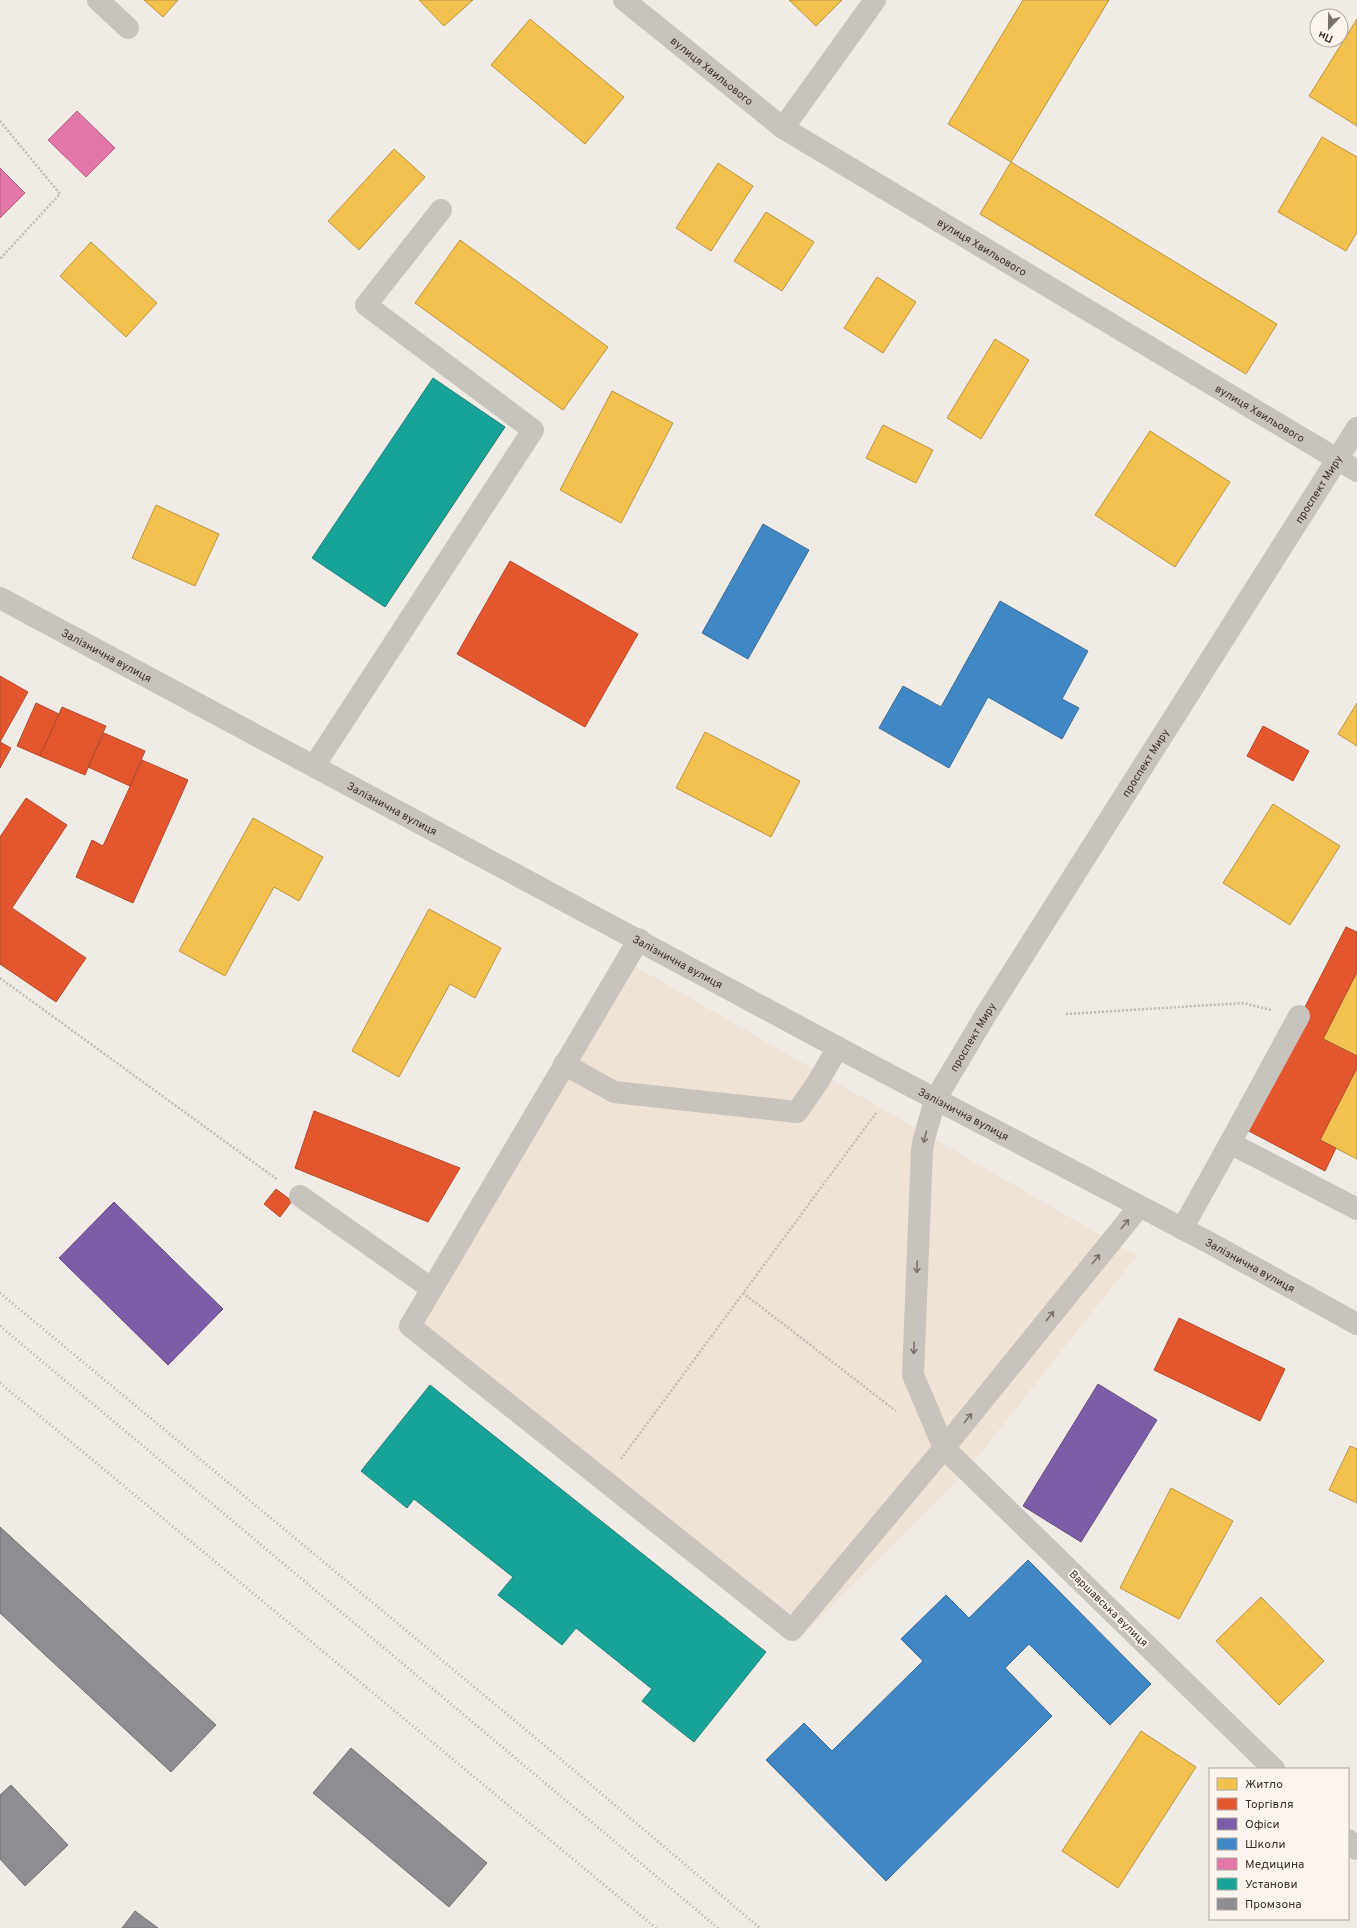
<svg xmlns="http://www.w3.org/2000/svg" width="1357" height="1928" font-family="Overpass,sans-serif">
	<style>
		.plaza { fill: #eee3d5 }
		.homes { fill: #f2c14e; stroke: #bb9644 }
		.shops { fill: #e4572e; stroke: #b14b2d }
		.offices { fill: #7b5ea7; stroke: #685082 }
		.schools { fill: #3f88c5; stroke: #3e6e97 }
		.health { fill: #e377a8; stroke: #b16282 }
		.public { fill: #17a398; stroke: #228077 }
		.industry { fill: #8d8d92; stroke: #747173 }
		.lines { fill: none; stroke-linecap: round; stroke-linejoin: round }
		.path { stroke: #c2bbb6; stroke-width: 2.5; stroke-dasharray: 2 2; stroke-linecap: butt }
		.minor { stroke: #c9c3be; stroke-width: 22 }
		.rail { stroke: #b1aca8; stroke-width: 3; stroke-dasharray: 1 3; stroke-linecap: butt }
		.oneway { stroke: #7b726d }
		.labels { text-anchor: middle; stroke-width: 4; stroke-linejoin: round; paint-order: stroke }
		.street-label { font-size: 11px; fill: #3b302b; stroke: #fbf5ee }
	</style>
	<rect width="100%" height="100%" fill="#f0ebe5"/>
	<path class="plaza" d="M626,961L1137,1256L967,1470L796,1642L396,1329Z"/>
	<path class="homes" d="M144,0H178L163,17Z
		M419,0H473L444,26Z
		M789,0H842L816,26Z
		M1023,0H1109L1011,162L948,124Z
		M530,19L624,97L585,144L491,65Z
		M1357,19V126L1309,96Z
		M1322,137L1357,157V232L1346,251L1278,212Z
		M394,149L425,177L359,250L328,221Z
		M1011,162L1277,324L1246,374L980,214Z
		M718,163L753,186L711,251L676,228Z
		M766,212L814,242L782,291L734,261Z
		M460,240L608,347L563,410L415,303Z
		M91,242L157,303L126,337L60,276Z
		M877,277L916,302L883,353L844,328Z
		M995,339L1029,360L981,439L947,418Z
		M612,391L673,423L621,523L560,490Z
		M883,425L933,450L916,483L866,458Z
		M1150,431L1230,482L1175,567L1095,515Z
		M156,505L219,534L195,586L132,558Z
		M1357,703V746L1338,734Z
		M705,732L800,781L771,837L676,788Z
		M1273,804L1340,846L1290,925L1223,883Z
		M253,818L323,857L299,901L274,887L225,976L179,951Z
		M429,909L501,948L475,998L450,984L399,1077L352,1051Z
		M1357,972V1056L1323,1039Z
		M1357,1068V1159L1320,1140Z
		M1350,1446L1357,1449V1503L1329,1490Z
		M1171,1488L1233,1521L1179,1619L1120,1588Z
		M1261,1597L1324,1661L1279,1705L1216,1641Z
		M1141,1731L1196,1767L1118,1888L1062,1851Z"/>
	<path class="shops" d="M510,561L638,634L585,727L457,654Z
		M0,676L28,692L0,742Z
		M36,703L59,714L40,756L17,746Z
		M62,707L106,726L85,775L40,756Z
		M1263,726L1309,751L1293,781L1247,756Z
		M104,733L145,751L130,786L88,767Z
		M0,742L11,748L0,768Z
		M142,760L188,780L133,903L76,877L92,840L103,846Z
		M26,798L67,825L12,908L86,958L56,1002L0,964V837Z
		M1346,927L1357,932V972L1323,1039L1357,1056V1068L1320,1140L1336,1148L1325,1171L1243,1128Z
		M314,1111L460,1168L428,1222L295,1168Z
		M276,1189L292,1201L280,1217L264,1204Z
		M1179,1318L1285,1369L1260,1421L1154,1370Z"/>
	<path class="offices" d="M114,1202L223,1309L168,1365L59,1258Z
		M1098,1384L1157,1420L1081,1542L1023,1506Z"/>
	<path class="schools" d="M763,524L809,550L748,659L702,633Z
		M1000,601L1088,651L1062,699L1079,708L1062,739L988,697L949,768L879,728L903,686L941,707Z
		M1028,1560L1151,1684L1110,1725L1029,1644L1005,1668L1052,1716L886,1881L766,1760L804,1723L832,1751L923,1661L901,1639L946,1595L969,1618Z"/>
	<path class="health" d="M77,111L115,148L86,177L48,140Z
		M0,168L25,193L0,218Z"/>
	<path class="public" d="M433,378L505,427L385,607L312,558Z
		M430,1385L766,1652L694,1742L642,1701L652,1689L576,1628L562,1645L498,1595L513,1577L414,1499L407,1508L361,1471Z"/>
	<path class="industry" d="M0,1527L216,1725L171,1772L0,1613Z
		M351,1748L487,1863L449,1907L313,1793Z
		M11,1785L68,1845L25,1886L0,1859V1795Z
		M135,1911L158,1928H122Z"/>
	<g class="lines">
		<path class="path" d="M0,121L60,194L0,259
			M0,978L278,1180
			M1066,1014L1244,1003L1271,1010
			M743,1293L896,1411
			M621,1459L876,1113"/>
		<g class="minor">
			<path d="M98,0L128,28"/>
			<path id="s1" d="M624,0L783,128L1357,471"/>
			<path d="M783,128L875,0"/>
			<path id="s2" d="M0,598L863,1061L1210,1243L1357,1324"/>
			<path d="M314,766L533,430L366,305L441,210"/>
			<path d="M639,939L410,1326L792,1630L944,1448L1139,1207"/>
			<path d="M1299,1016L1230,1143L1357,1209"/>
			<path d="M564,1064L614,1092L797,1112L818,1082L838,1047"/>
			<path d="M300,1196L432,1289"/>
			<path d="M1182,1229L1230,1143"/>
			<path id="s3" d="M1274,1769L944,1448L913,1375L922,1150L924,1139L935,1100L985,1016L1357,428"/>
			<path d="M1348,1840L1357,1849"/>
		</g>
		<path class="rail" d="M0,1293L544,1745L760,1928
			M0,1326L718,1928
			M0,1383L656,1928"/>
	</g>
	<defs><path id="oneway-shaft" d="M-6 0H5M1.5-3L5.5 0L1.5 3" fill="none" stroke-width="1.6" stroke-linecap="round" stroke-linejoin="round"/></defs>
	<g class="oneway">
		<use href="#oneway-shaft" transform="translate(925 1137) rotate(104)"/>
		<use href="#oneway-shaft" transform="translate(1125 1224) rotate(-51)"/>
		<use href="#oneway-shaft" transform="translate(1096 1259) rotate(-51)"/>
		<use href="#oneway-shaft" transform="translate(917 1267) rotate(92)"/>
		<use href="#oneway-shaft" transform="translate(1050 1316) rotate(-51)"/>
		<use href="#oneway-shaft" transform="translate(914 1348) rotate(92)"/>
		<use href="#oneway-shaft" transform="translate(968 1418) rotate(-51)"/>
	</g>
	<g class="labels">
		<g class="street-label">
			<text dy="4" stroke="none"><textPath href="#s1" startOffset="113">вулиця Хвильового</textPath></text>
			<text dy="4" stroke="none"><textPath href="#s1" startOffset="436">вулиця Хвильового</textPath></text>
			<text dy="4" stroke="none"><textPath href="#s1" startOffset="760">вулиця Хвильового</textPath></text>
			<text dy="4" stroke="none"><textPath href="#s3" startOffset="1538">проспект Миру</textPath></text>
			<text dy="4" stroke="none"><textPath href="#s2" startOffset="121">Залізнична вулиця</textPath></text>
			<text dy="4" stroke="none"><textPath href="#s3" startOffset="1214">проспект Миру</textPath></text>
			<text dy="4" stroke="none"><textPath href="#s2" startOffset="445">Залізнична вулиця</textPath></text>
			<text dy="4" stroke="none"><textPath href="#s2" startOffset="769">Залізнична вулиця</textPath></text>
			<text dy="4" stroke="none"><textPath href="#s3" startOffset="890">проспект Миру</textPath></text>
			<text dy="4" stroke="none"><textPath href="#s2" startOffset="1093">Залізнична вулиця</textPath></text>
			<text dy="4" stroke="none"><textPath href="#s2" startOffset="1417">Залізнична вулиця</textPath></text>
			<text transform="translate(1109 1608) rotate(44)" y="4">Варшавська вулиця</text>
		</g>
	</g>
	<rect x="1209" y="1768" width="140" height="152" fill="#fbf5ee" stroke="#aea6a0"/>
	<rect x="1217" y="1778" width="20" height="12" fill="#f2c14e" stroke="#aea6a0"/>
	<text x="1245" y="1788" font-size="12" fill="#3b302b">Житло</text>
	<rect x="1217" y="1798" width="20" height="12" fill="#e4572e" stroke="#aea6a0"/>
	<text x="1245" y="1808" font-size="12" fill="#3b302b">Торгівля</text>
	<rect x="1217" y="1818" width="20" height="12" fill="#7b5ea7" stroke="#aea6a0"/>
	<text x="1245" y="1828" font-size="12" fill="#3b302b">Офіси</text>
	<rect x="1217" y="1838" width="20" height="12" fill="#3f88c5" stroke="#aea6a0"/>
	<text x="1245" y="1848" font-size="12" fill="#3b302b">Школи</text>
	<rect x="1217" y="1858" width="20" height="12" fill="#e377a8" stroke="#aea6a0"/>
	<text x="1245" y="1868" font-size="12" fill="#3b302b">Медицина</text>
	<rect x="1217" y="1878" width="20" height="12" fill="#17a398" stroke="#aea6a0"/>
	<text x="1245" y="1888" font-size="12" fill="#3b302b">Установи</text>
	<rect x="1217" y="1898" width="20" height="12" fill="#8d8d92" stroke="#aea6a0"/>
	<text x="1245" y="1908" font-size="12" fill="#3b302b">Промзона</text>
	<g transform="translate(1329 28) rotate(202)"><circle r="19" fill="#fbf5ee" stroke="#aea6a0"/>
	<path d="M0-3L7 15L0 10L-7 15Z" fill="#7a716c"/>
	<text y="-6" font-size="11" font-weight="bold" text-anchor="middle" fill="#3b302b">Пн</text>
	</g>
</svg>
